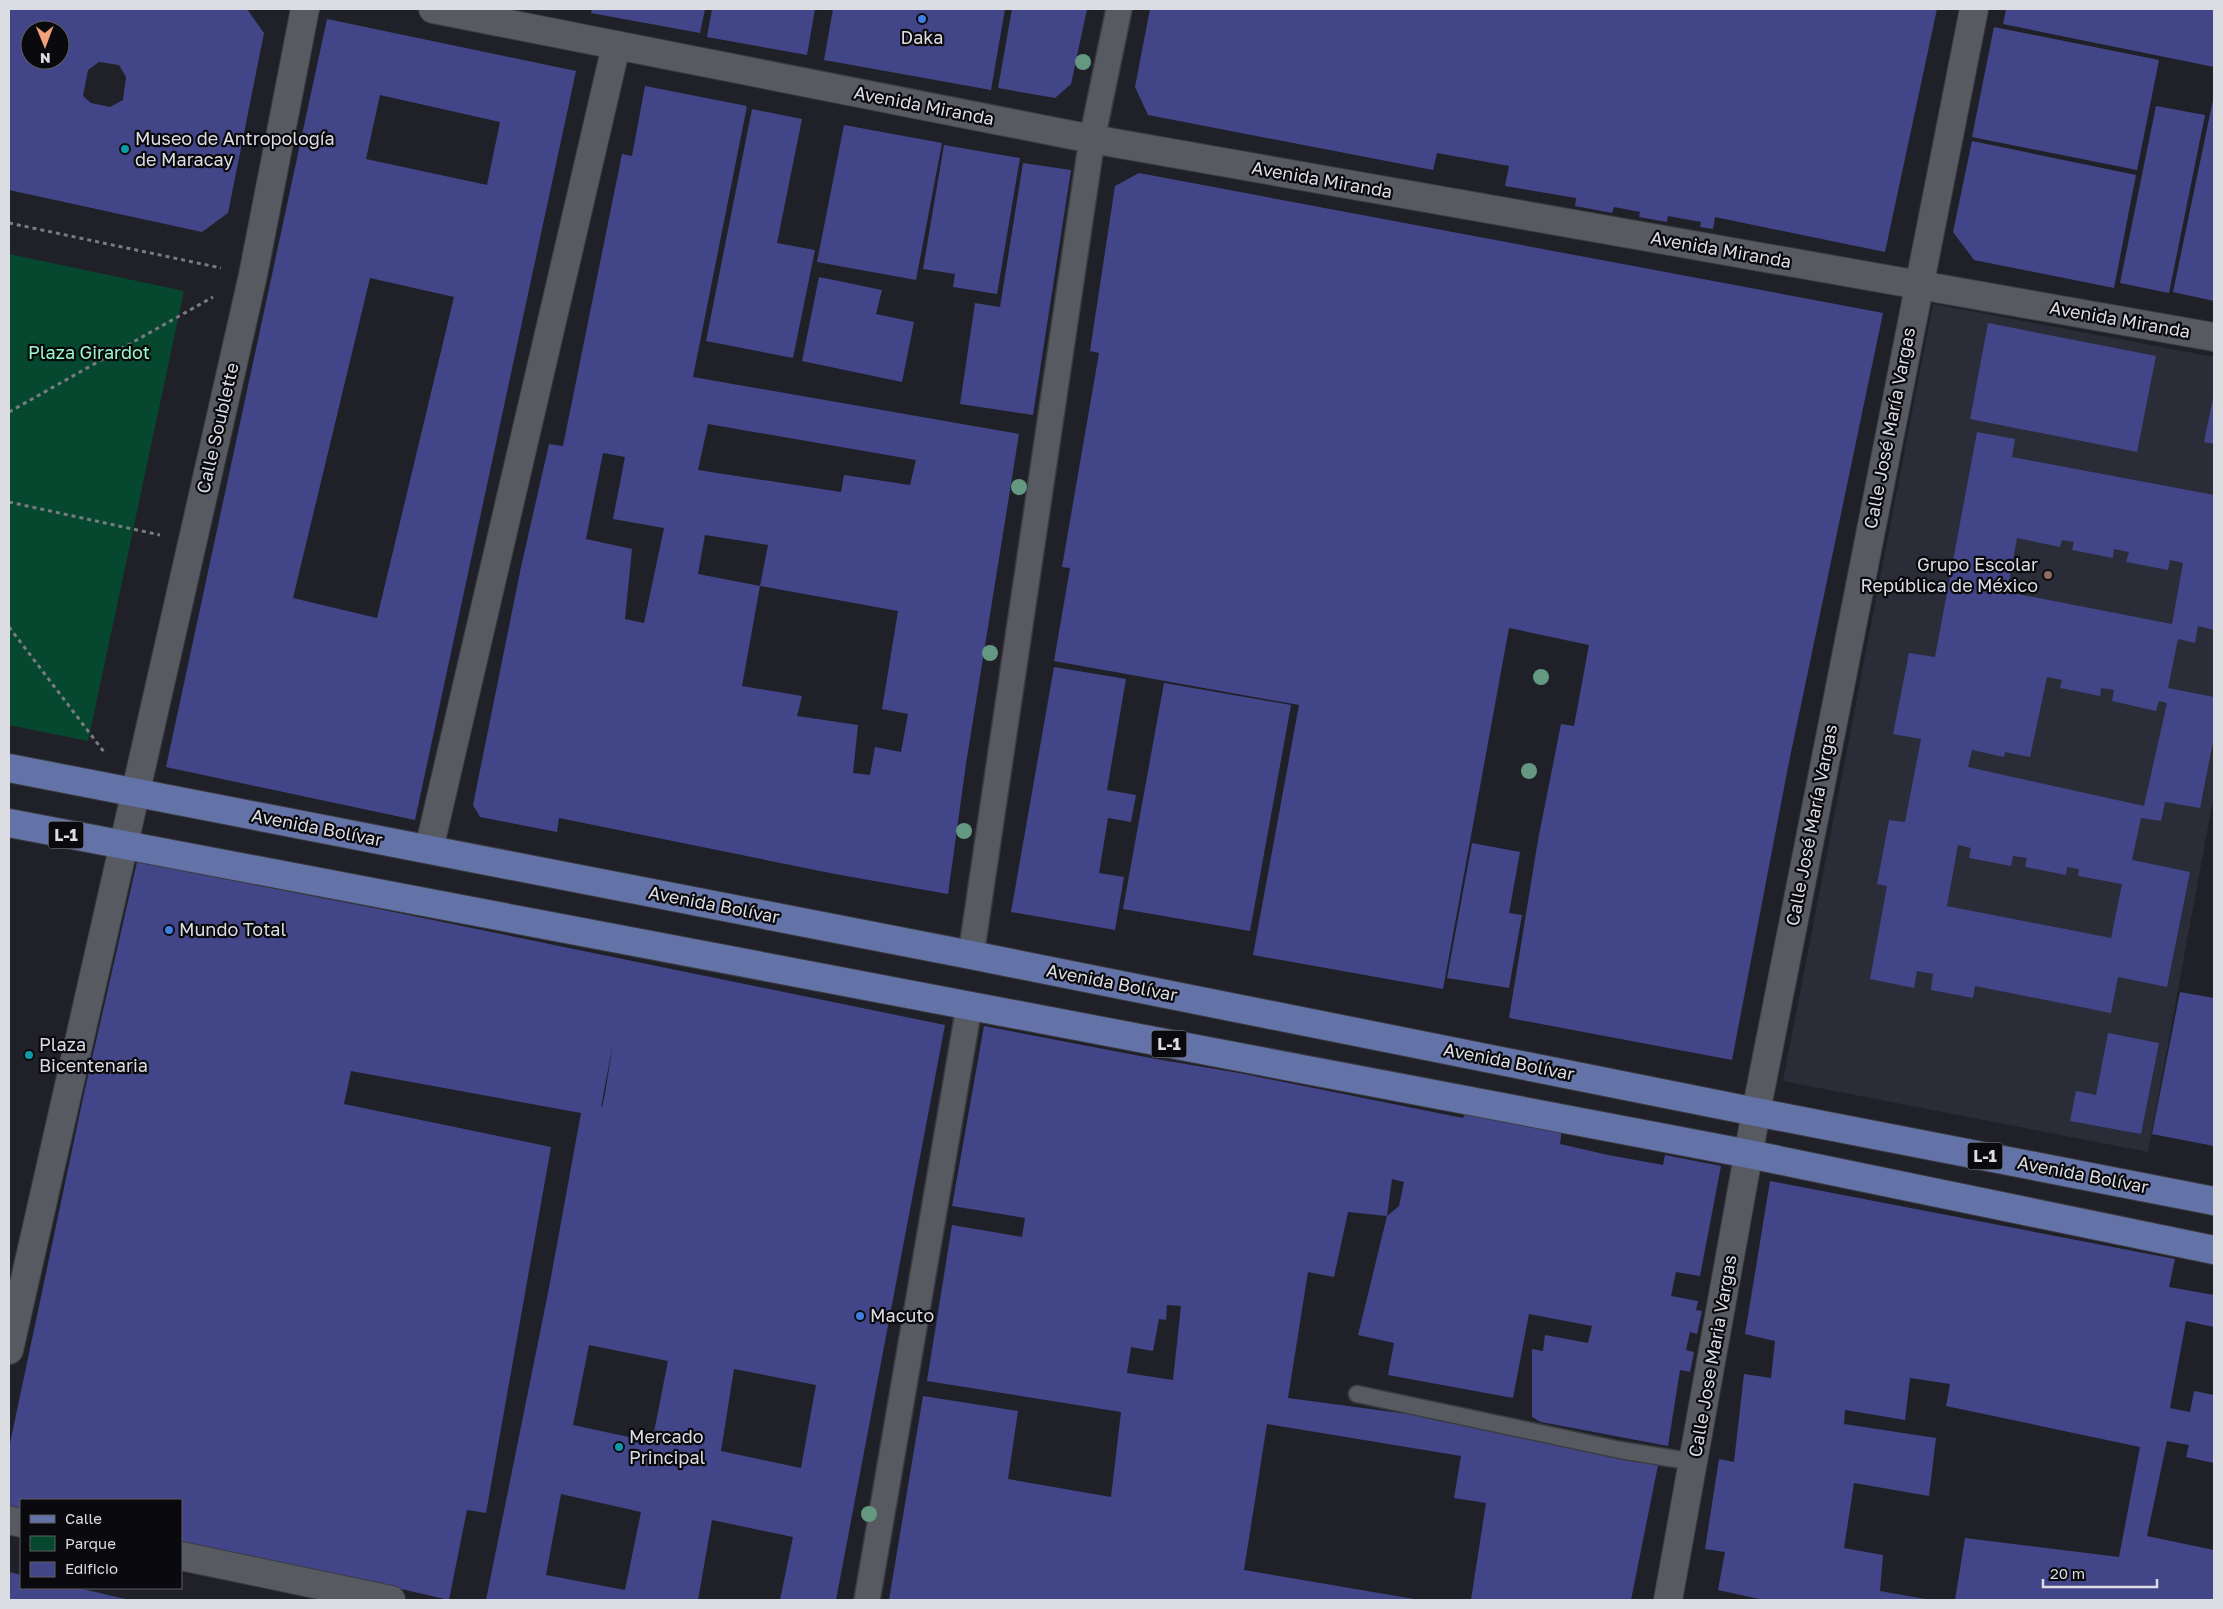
<svg xmlns="http://www.w3.org/2000/svg" width="2223" height="1609" font-family="'Golos Text',sans-serif">
	<style>
		.built { fill: #2a2c37 }
		.green { fill: #05482f }
		.building { fill: #434589; fill-rule: evenodd }
		.lines { fill: none; stroke-linecap: round; stroke-linejoin: round }
		.service-casing { stroke: #3c3d43; stroke-width: 19 }
		.pedestrian-casing { stroke: #3c3d43; stroke-width: 28 }
		.minor-casing { stroke: #3c3d43; stroke-width: 30 }
		.primary-casing { stroke: #3c3d43; stroke-width: 30 }
		.path { stroke: #7a7b81; stroke-width: 3; stroke-dasharray: 4 4; stroke-linecap: butt }
		.service { stroke: #585a62; stroke-width: 16 }
		.pedestrian { stroke: #585a62; stroke-width: 25 }
		.minor { stroke: #585a62; stroke-width: 28 }
		.primary { stroke: #6473a7; stroke-width: 28 }
		.tree { fill: #649881 }
		.shop-dot { fill: #3f7fe0; stroke: #0a0a0e; stroke-width: 2 }
		.culture-dot { fill: #0f9aa8; stroke: #0a0a0e; stroke-width: 2 }
		.education-dot { fill: #8d6e63; stroke: #0a0a0e; stroke-width: 2 }
		.labels { text-anchor: middle; stroke-width: 4.5; stroke-linejoin: round; paint-order: stroke }
		.shield { fill: #0a0a0e; stroke: #9d9ea2; stroke-width: 1 }
		.shield-label { font-size: 16px; font-weight: bold; fill: #dcdde2 }
		.poi-label { font-size: 18px; fill: #dcdde2; stroke: #0a0a0e; text-anchor: start }
		.street-label { font-size: 18px; fill: #dcdde2; stroke: #0a0a0e }
		.park-label { font-size: 18px; fill: #9bfaca; stroke: #0a0a0e }
	</style>
	<rect width="100%" height="100%" fill="#202128"/>
	<path class="built" d="M1933,304L2214,357V794L2148,1152L1783,1081Z"/>
	<path class="green" d="M9,254L184,291L88,741L9,725Z"/>
	<path class="building" d="M9,9H247L264,33L228,213L202,232L9,190ZM30,30H60V60H30ZM99,62L119,65L126,77L123,100L110,107L91,103L83,96L88,70Z
		M592,9H705L700,33L591,13Z
		M712,9H815L807,55L707,37Z
		M833,9H1005L991,90L824,60Z
		M1012,9H1087L1071,84L1055,98L998,88Z
		M1150,9H1937L1885,252L1715,217L1713,229L1700,227L1701,222L1668,216L1667,222L1639,217L1640,212L1614,207L1612,213L1575,206L1576,198L1505,186L1509,166L1437,153L1433,170L1148,115L1135,87Z
		M2006,9H2214V67L2003,24Z
		M327,19L576,71L415,820L166,767ZM380,95L500,122L487,185L366,159ZM370,278L454,297L377,618L293,598Z
		M1994,27L2159,60L2137,170L1972,137Z
		M645,86L747,106L693,377L1019,434L966,764L948,894L835,874L559,818L557,832L480,817L473,805L521,567L549,444L563,446L622,154L632,156ZM708,424L916,460L910,485L844,475L841,492L698,470ZM603,453L625,457L613,519L664,528L644,623L625,619L632,549L586,539ZM705,535L768,545L760,586L698,574ZM760,586L898,611L882,709L908,714L901,752L875,747L870,775L853,773L858,725L797,716L802,696L742,686Z
		M2213,100H2214V301L2173,292Z
		M2156,106L2205,115L2169,293L2120,283Z
		M752,109L802,119L777,243L815,250L793,358L706,341Z
		M844,125L942,143L916,280L817,262Z
		M1972,141L2136,175L2114,288L1974,260L1953,232Z
		M944,145L1020,158L997,294L953,287L955,274L923,269Z
		M1023,163L1071,170L1033,415L960,404L975,303L1000,307Z
		M1139,173L1883,313L1788,767L1732,1060L1509,1018L1538,840L1561,724L1574,726L1589,645L1509,628L1443,989L1253,955L1299,705L1054,661L1070,568L1062,567L1099,353L1090,351L1115,186Z
		M819,277L882,290L876,314L914,322L902,382L802,361Z
		M1988,323L2156,356L2137,452L1970,419Z
		M2213,398L2214,399V444L2204,442Z
		M1977,432L2015,439L2012,457L2214,495V630L2198,626L2195,643L2178,639L2168,688L2214,697V737L2200,808L2165,802L2161,821L2141,818L2132,860L2190,872L2167,987L2118,977L2111,1013L1975,986L1973,998L1931,990L1933,974L1917,971L1914,988L1870,979L1887,886L1877,884L1889,820L1905,822L1921,739L1893,734L1909,653L1935,657ZM2017,538L2060,547L2062,540L2074,542L2072,550L2113,558L2114,549L2129,552L2126,562L2168,570L2170,560L2183,563L2172,624L2007,592ZM2047,677L2062,680L2060,688L2100,696L2101,688L2114,690L2112,701L2156,711L2159,701L2167,703L2144,806L1968,767L1972,750L2004,757L2005,752L2030,757ZM1958,845L1971,848L1969,858L2011,866L2013,856L2027,858L2025,867L2066,875L2067,867L2079,869L2078,876L2122,884L2111,938L1947,906Z
		M1054,667L1126,679L1107,790L1136,795L1131,822L1108,818L1099,873L1124,877L1115,930L1011,912Z
		M1164,683L1291,705L1250,931L1123,909Z
		M1472,843L1520,852L1509,913L1522,915L1509,988L1447,978Z
		M137,862L379,909L945,1025L836,1600H780L793,1537L712,1520L698,1600H486L549,1288L581,1113L351,1071L344,1104L551,1147L486,1513L467,1510L449,1600L323,1571L181,1542V1500H21V1508L9,1505V1448L83,1098ZM613,1043L605,1094L602,1107H601ZM589,1345L668,1361L652,1442L573,1425ZM734,1369L816,1385L801,1468L721,1451ZM561,1494L641,1512L625,1590L546,1575Z
		M2180,992L2214,998V1146L2152,1134Z
		M984,1026L1156,1059L1239,1073L1463,1118L1466,1111L1562,1129L1560,1144L1608,1155L1663,1165L1665,1155L1721,1166L1700,1276L1676,1272L1671,1296L1698,1301L1696,1310L1702,1311L1697,1334L1690,1332L1686,1350L1694,1352L1690,1372L1680,1370L1668,1446L1541,1422L1532,1417V1349L1543,1351L1545,1335L1588,1343L1592,1326L1529,1314L1513,1398L1388,1375L1394,1343L1358,1335L1387,1216L1399,1206L1404,1182L1392,1179L1387,1216L1348,1212L1334,1277L1308,1272L1288,1398L1497,1426L1659,1460L1631,1600H1471L1486,1503L1454,1498L1461,1456L1267,1424L1244,1570L1420,1600H889L923,1396L1018,1411L1008,1479L1111,1497L1121,1412L927,1381L952,1225L1022,1237L1025,1218L952,1206ZM1167,1305L1181,1306L1173,1380L1127,1373L1131,1347L1153,1351L1159,1319L1166,1320Z
		M2108,1033L2159,1043L2141,1134L2070,1121L2076,1091L2096,1095Z
		M1770,1181L2175,1259L2169,1287L2214,1295V1327L2186,1321L2170,1408L2190,1412L2194,1391L2214,1395V1463L2186,1457L2189,1445L2167,1441L2147,1536L2214,1550V1600H1955L1965,1538L2119,1557L2140,1447L1946,1406L1950,1384L1910,1378L1905,1420L1845,1410L1844,1424L1936,1438L1929,1496L1854,1483L1844,1548L1883,1555L1880,1591L1931,1600H1764L1718,1590L1725,1552L1705,1549L1719,1459L1734,1462L1744,1374L1771,1378L1775,1341L1745,1334Z
		M9,1572L21,1575V1588H78L130,1600H9Z"/>
	<g class="lines">
		<g class="service-casing">
			<path id="service" d="M1357,1394L1620,1450L1694,1462"/>
		</g>
		<g class="pedestrian-casing">
			<path id="pedestrian" d="M971,955L1092,139L1119,9
				M867,1600L969,1007"/>
		</g>
		<g class="minor-casing">
			<path id="minor" d="M433,9L1092,139L2214,337
				M429,849L616,46
				M9,1350L253,275L305,9
				M9,1520L21,1523
				M181,1556L391,1600
				M1668,1600L1756,1112L1974,9"/>
		</g>
		<g class="primary-casing">
			<path id="primary" d="M9,768L971,955L1756,1112L2214,1201
				M9,823L1749,1154L2214,1250"/>
		</g>
		<path class="path" d="M9,223L221,268
			M9,412L213,297
			M9,502L160,535
			M9,627L104,752"/>
		<use href="#service" class="service"/>
		<use href="#pedestrian" class="pedestrian"/>
		<use href="#minor" class="minor"/>
		<use href="#primary" class="primary"/>
	</g>
	<g class="tree">
		<circle cx="1083" cy="62" r="8"/>
		<circle cx="1019" cy="487" r="8"/>
		<circle cx="990" cy="653" r="8"/>
		<circle cx="1541" cy="677" r="8"/>
		<circle cx="1529" cy="771" r="8"/>
		<circle cx="964" cy="831" r="8"/>
		<circle cx="869" cy="1514" r="8"/>
	</g>
	<g class="shop-dot">
		<circle cx="922" cy="19" r="5"/>
		<circle cx="169" cy="930" r="5"/>
		<circle cx="860" cy="1316" r="5"/>
	</g>
	<g class="culture-dot">
		<circle cx="125" cy="149" r="5"/>
		<circle cx="29" cy="1055" r="5"/>
		<circle cx="619" cy="1447" r="5"/>
	</g>
	<circle class="education-dot" cx="2048" cy="575" r="5"/>
	<g class="labels">
		<g class="shield">
			<rect x="48.5" y="821.5" width="35" height="27" rx="4"/>
			<rect x="1151.5" y="1030.5" width="35" height="27" rx="4"/>
			<rect x="1967.5" y="1142.5" width="35" height="27" rx="4"/>
		</g>
		<g class="shield-label">
			<text x="66" y="841">L-1</text>
			<text x="1169" y="1050">L-1</text>
			<text x="1985" y="1162">L-1</text>
		</g>
		<g class="poi-label">
			<text x="922" y="44" text-anchor="middle">Daka</text>
			<text x="135" y="145">Museo de Antropología<tspan x="135" dy="21">de Maracay</tspan></text>
			<text x="2038" y="571" text-anchor="end">Grupo Escolar<tspan x="2038" dy="21">República de México</tspan></text>
			<text x="179" y="936">Mundo Total</text>
			<text x="39" y="1051">Plaza<tspan x="39" dy="21">Bicentenaria</tspan></text>
			<text x="870" y="1322">Macuto</text>
			<text x="629" y="1443">Mercado<tspan x="629" dy="21">Principal</tspan></text>
		</g>
		<g class="street-label">
			<text transform="translate(924 106) rotate(11)" y="6">Avenida Miranda</text>
			<text transform="translate(1322 180) rotate(10)" y="6">Avenida Miranda</text>
			<text transform="translate(1721 250) rotate(10)" y="6">Avenida Miranda</text>
			<text transform="translate(2120 320) rotate(10)" y="6">Avenida Miranda</text>
			<text transform="translate(218 428) rotate(-77)" y="6">Calle Soublette</text>
			<text transform="translate(1890 428) rotate(-79)" y="6">Calle José María Vargas</text>
			<text transform="translate(1812 825) rotate(-79)" y="6">Calle José María Vargas</text>
			<text transform="translate(317 828) rotate(11)" y="6">Avenida Bolívar</text>
			<text transform="translate(714 905) rotate(11)" y="6">Avenida Bolívar</text>
			<text transform="translate(1112 983) rotate(11)" y="6">Avenida Bolívar</text>
			<text transform="translate(1509 1062) rotate(11)" y="6">Avenida Bolívar</text>
			<text transform="translate(2083 1175) rotate(11)" y="6">Avenida Bolívar</text>
			<text transform="translate(1713 1356) rotate(-80)" y="6">Calle Jose Maria Vargas</text>
		</g>
		<g class="park-label">
			<text x="89" y="359">Plaza Girardot</text>
		</g>
	</g>
	<rect width="2223" height="1609" fill="none" stroke="#dcdde2" stroke-width="20"/>
	<rect x="20" y="1499" width="162" height="90" fill="#0a0a0e" stroke="#5e5e63"/>
	<rect x="30" y="1515" width="25" height="8" fill="#6473a7" stroke="#5e5e63"/>
	<text x="65" y="1524" font-size="15" fill="#dcdde2">Calle</text>
	<rect x="30" y="1536" width="25" height="15" fill="#05482f" stroke="#5e5e63"/>
	<text x="65" y="1549" font-size="15" fill="#dcdde2">Parque</text>
	<rect x="30" y="1562" width="25" height="15" fill="#434589" stroke="#5e5e63"/>
	<text x="65" y="1574" font-size="15" fill="#dcdde2">Edificio</text>
	<g transform="translate(45 45) rotate(179)"><circle r="24" fill="#0a0a0e" stroke="#5e5e63"/>
	<path d="M0-4L9 19L0 12L-9 19Z" fill="#f1a27b"/>
	<text y="-8" font-size="14" font-weight="bold" text-anchor="middle" fill="#dcdde2">N</text>
	</g>
	<path d="M2043 1579v8h114v-8" fill="none" stroke="#dcdde2" stroke-width="2.5"/>
	<text x="2050" y="1579" font-size="15" fill="#dcdde2" stroke="#0a0a0e" stroke-width="4" paint-order="stroke">20 m</text>
</svg>
